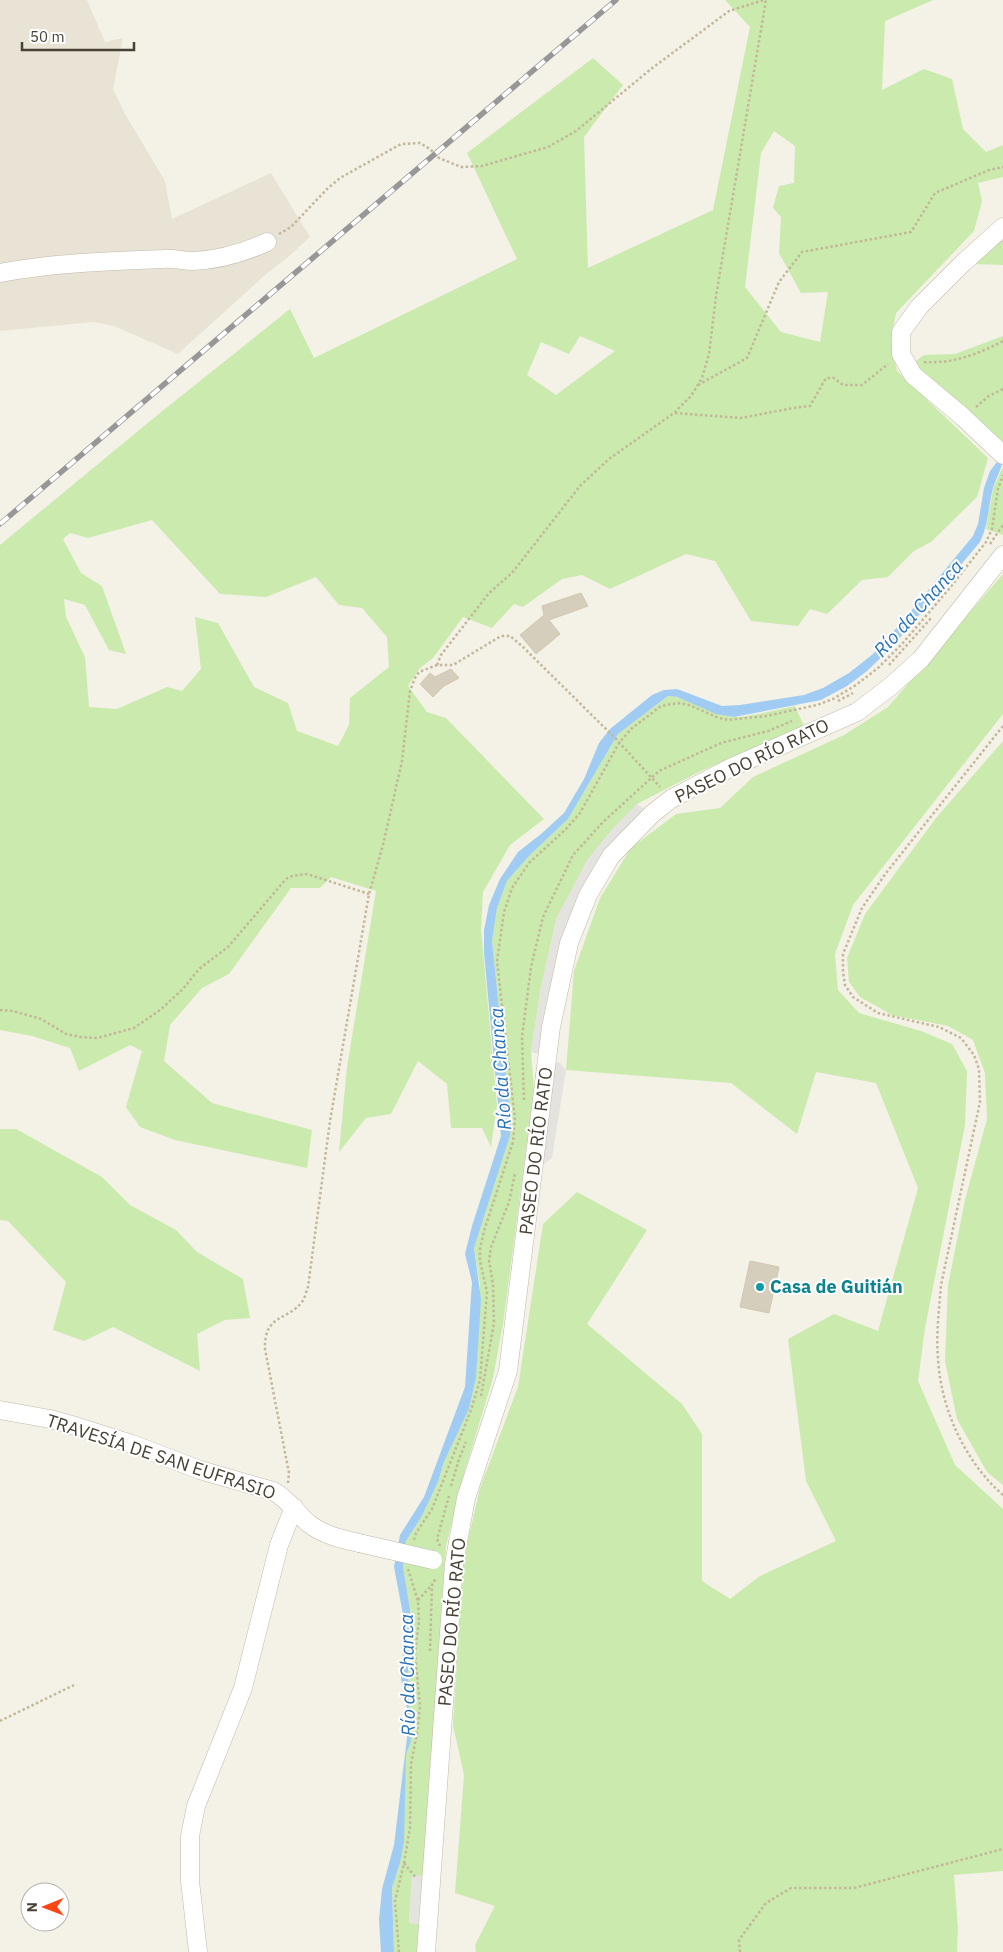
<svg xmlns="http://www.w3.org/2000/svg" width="1003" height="1952" font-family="'IBM Plex Sans',sans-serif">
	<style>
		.residential { fill: #e8e3d5 }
		.green { fill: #cbeaae; fill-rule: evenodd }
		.parking { fill: #e5e3df }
		.water { fill: #a0ccf4 }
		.building { fill: #d6cebc; stroke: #d2c6af }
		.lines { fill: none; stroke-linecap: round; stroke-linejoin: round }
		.minor-casing { stroke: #c0baa9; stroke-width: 19 }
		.path { stroke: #c3b799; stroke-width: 2.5; stroke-dasharray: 2.5 2.5; stroke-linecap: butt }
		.minor { stroke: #fff; stroke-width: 18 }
		.rail-casing { stroke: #979797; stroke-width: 5.5 }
		.rail { stroke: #fff; stroke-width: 4; stroke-dasharray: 11; stroke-linecap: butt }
		.minor-bridge-casing { stroke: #c0baa9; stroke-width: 19; stroke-linecap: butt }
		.minor-bridge { stroke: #fff; stroke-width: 18 }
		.culture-dot { fill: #0f9aa8; stroke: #fff; stroke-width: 2 }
		.labels { text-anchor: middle; stroke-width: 4; stroke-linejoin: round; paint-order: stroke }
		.street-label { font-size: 18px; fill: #484235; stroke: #fff }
		.culture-label { font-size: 18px; font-weight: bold; fill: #0d838f; stroke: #fff; text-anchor: start }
		.water-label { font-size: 19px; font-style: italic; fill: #2973b9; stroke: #fff }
	</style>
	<rect width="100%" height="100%" fill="#f4f1e7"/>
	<path class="residential" d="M0,0H87L105,42L123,38L113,89L125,114L165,181L172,219L271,173L310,237L287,258L265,275L178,354L114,326L93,322L0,331Z"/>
	<path class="green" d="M725,0H933L885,21L882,90L924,69L952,79L963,129L986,152L1003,145V177L978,183L982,201L974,231L896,313L891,340L897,371L988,458L977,497L931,542L914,551L888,577L862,580L827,614L810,609L798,626L751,621L715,561L686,554L610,589L582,575L562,579L523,607L514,604L492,628L463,617L433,658L420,668L408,686L427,712L446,718L544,819L510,845L483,892L481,929L497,1105L491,1147L482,1128H451L447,1084L418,1061L391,1114L366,1118L339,1152L347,1067L376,891L331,877L320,888H291L229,974L202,988L170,1025L164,1061L212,1103L312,1130L307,1168L175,1140L140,1127L126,1107L142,1051L130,1045L79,1071L70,1048L32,1036L0,1030V545L155,417L290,309L314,358L517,259L467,153L593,58L623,85L584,137L588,268L713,210L750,27ZM774,131L795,146L794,183L779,186L773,208L781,217L779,253L801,293L828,292L820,342L781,332L745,287L761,153ZM580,336L615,351L556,395L527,375L541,342L569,354ZM152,520L220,594L266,597L316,577L339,605L362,608L387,637L389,667L350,698L349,725L338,746L297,731L288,703L254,687L218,623L195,617L201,669L182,691L167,687L117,709L89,707L85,657L66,617L64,599L85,605L109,650L126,654L102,586L81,573L63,539L70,533L88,538Z
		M1001,239L1003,241V265L974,264Z
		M1003,336V444L910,365L924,355L955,354Z
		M1003,466V535L986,529L993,489Z
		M1003,574V714L853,905L835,954L838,990L859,1013L921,1031L952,1044L967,1071L965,1125L925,1328L918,1381L955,1465L1003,1509V1871L954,1875L958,1928L957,1952H476L475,1945L495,1906L455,1893L464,1775L453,1725L463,1562L480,1488L518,1387L543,1224L577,1192L647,1230L587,1324L682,1404L702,1434V1581L730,1599L760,1576L836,1541L806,1481L788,1339L834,1314L878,1331L918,1188L876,1083L816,1072L797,1134L731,1083L566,1070L574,971L600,898L631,848L676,814L720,808L753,777L844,735L888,707Z
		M668,696C689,697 714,716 734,717C751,717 778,709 795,706L804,726L701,771L637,804L557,917L541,987L531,1052L534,1090L503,1324L493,1378L465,1470L446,1546L423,1876H412L409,1923L420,1924L417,1952H394L392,1888L400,1863L406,1755L411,1741L408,1669L412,1622L403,1566L406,1541L422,1516L438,1482L444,1462L469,1409L476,1378L480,1285L474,1248L510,1136L511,1123L492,941L497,908L507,881L530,855L568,819L618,734Z
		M1003,741V1485L987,1472L957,1419L945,1361L948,1285L965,1200L987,1119L985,1073L973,1040L948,1026L892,1015L860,997L849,982L847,958L865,914L936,818Z
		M0,1129H16L102,1177L130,1205L176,1230L197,1252L243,1279L250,1318L225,1320L197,1334L200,1371L113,1327L84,1341L53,1330L66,1282L8,1221L0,1220Z"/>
	<path class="parking" d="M637,804L652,814L588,895L548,1056L531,1052L541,987L557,917L587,860L614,827Z
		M547,1061L560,1063L566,1070L552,1158L533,1172Z
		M412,1875L423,1876L420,1924L409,1923Z"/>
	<path class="water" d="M1003,454C1003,468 997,475 993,488C988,507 989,523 980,542L893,646L867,671L847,686L821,700L734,717L716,714L677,697L668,696L618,734L568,819L530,855L507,881L497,908L492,941L511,1123L510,1136L474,1248L481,1299L476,1378L469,1409L444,1462L438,1482L422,1516L406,1541L403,1566L412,1622L408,1669L411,1741L406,1755L404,1842L400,1863L392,1888L394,1952H381L379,1920L382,1889L394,1845L407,1738V1709L401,1679L405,1625L394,1567L400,1535L424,1497L465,1387L472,1282L465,1254L472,1226L501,1136L484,953V930L489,905L500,879L518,852L541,834L564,813L584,779L599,743L610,729L652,695L664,690L677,689L722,706L740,705L804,695L823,688L849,673L873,654L901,623L973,536L978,524L984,488L990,471Z"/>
	<path class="building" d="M581,593L588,606L549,620L560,634L536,654L520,635L544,615L542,606Z
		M451,669L459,678L444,686L433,697L420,684L430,673L435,677Z
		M750,1261L779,1267L769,1313L740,1307Z"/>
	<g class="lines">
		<g class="minor-casing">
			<path id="minor" d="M1003,227L963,263L919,307L901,332V354L913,375L963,417L1003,455
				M0,273C51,263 111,261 163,259C173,258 183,261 193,261C217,260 245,252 267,242
				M0,1410L50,1419L75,1426L132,1444L200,1470L273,1491C288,1499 296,1512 308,1523C323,1535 341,1539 359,1543
				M198,1952L190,1881V1836L196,1806L243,1688L279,1545L294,1507
				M426,1952L454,1564L466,1498L508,1371L551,1027L569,943L588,895L611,856L652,814L671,799L730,768L857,712L891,686L921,659L1003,555"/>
		</g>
		<path class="path" d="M279,234L291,227L327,189L340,178L401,144L420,143L430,149L439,158L461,167L482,166L548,147L576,131L651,69L729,11L764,0
			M924,362C952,364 979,354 1003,341
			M698,385L747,358L779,282L802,252L911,232L935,193L989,170L1003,167
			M976,407L989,396L1003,389
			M675,413L741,418L793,408L810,406L826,378H834L843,385H862L888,364
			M990,544L1003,525
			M437,665L441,655L489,593L512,573L580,486L609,459L674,413L691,396L702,378L709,354L716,296L766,0
			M889,665L932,617
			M838,701L853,693
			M1003,726L886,873L862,908L843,954V972L845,985L853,997L878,1013L939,1027L961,1038L974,1055L979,1069L980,1102L941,1285C939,1310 936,1334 938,1359C941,1409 965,1462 1003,1495
			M0,1010L13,1011L41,1019L66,1034L80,1037L97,1038L134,1028L160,1010L183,989L199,969L228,947L286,879L292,876L307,874L369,894
			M524,1100L522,1037L531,967L543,917L573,855L603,822L659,771L721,743L768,731L792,721
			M481,1396L494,1323L493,1285L489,1260L491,1247L509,1202L515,1173
			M288,1483L289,1473L265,1349C264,1314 287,1321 302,1302C305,1298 306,1292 308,1287L330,1121L369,894L383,845L402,761L410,691L415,678L419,672L437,665H453L501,636H510L522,646L616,739L660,787
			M451,1486L459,1459L466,1442
			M414,1540L416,1533L432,1509L471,1410L480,1380L487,1292L480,1261V1249L484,1231L513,1142L515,1119L497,961L504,912L512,888L529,863L566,829L580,813L619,743L631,729L661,706L678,703L689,705L719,718L728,720L766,716L817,705L833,699L856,685L878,668L902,644L949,589L986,542L992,529L998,489L1003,475
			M440,1546L437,1539L449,1496
			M418,1600L431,1586
			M430,1651L432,1585L436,1578
			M0,1721L74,1685
			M404,1863L416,1878
			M399,1952L395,1901L404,1863L410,1828L411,1764L418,1728L420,1706L415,1653L419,1621L418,1601L408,1569
			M740,1952L739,1940L766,1903L791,1888H854L1003,1849"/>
		<use href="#minor" class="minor"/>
		<g class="rail-casing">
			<path id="rail" d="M0,524L616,0"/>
		</g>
		<use href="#rail" class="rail"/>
		<g class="minor-bridge-casing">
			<path id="minor-bridge" d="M359,1543L433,1560"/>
		</g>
		<use href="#minor-bridge" class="minor-bridge"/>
	</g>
	<circle class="culture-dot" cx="760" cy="1287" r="5"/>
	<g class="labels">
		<g class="street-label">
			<text transform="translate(752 761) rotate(-26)" y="6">PASEO DO RÍO RATO</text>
			<text transform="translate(536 1151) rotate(-83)" y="6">PASEO DO RÍO RATO</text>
			<text transform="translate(161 1457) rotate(18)" y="6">TRAVESÍA DE SAN EUFRASIO</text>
			<text transform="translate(452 1622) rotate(-85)" y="6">PASEO DO RÍO RATO</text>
		</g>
		<g class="culture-label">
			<text x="770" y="1293">Casa de Guitián</text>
		</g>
		<g class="water-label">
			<text transform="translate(918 608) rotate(-48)" y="7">Río da Chanca</text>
			<text transform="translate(500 1069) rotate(-94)" y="7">Río da Chanca</text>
			<text transform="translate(407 1675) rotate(-91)" y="7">Río da Chanca</text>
		</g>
	</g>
	<g transform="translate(45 1907) rotate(269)"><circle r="24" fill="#ffffff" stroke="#b6b3ae"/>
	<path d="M0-4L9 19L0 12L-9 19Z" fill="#ff4513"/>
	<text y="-8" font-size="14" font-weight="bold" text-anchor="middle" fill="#484235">N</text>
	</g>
	<path d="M22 42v8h112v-8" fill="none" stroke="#484235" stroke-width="2.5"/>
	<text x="30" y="42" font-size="15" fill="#484235" stroke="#ffffff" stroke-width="4" paint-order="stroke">50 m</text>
</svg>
